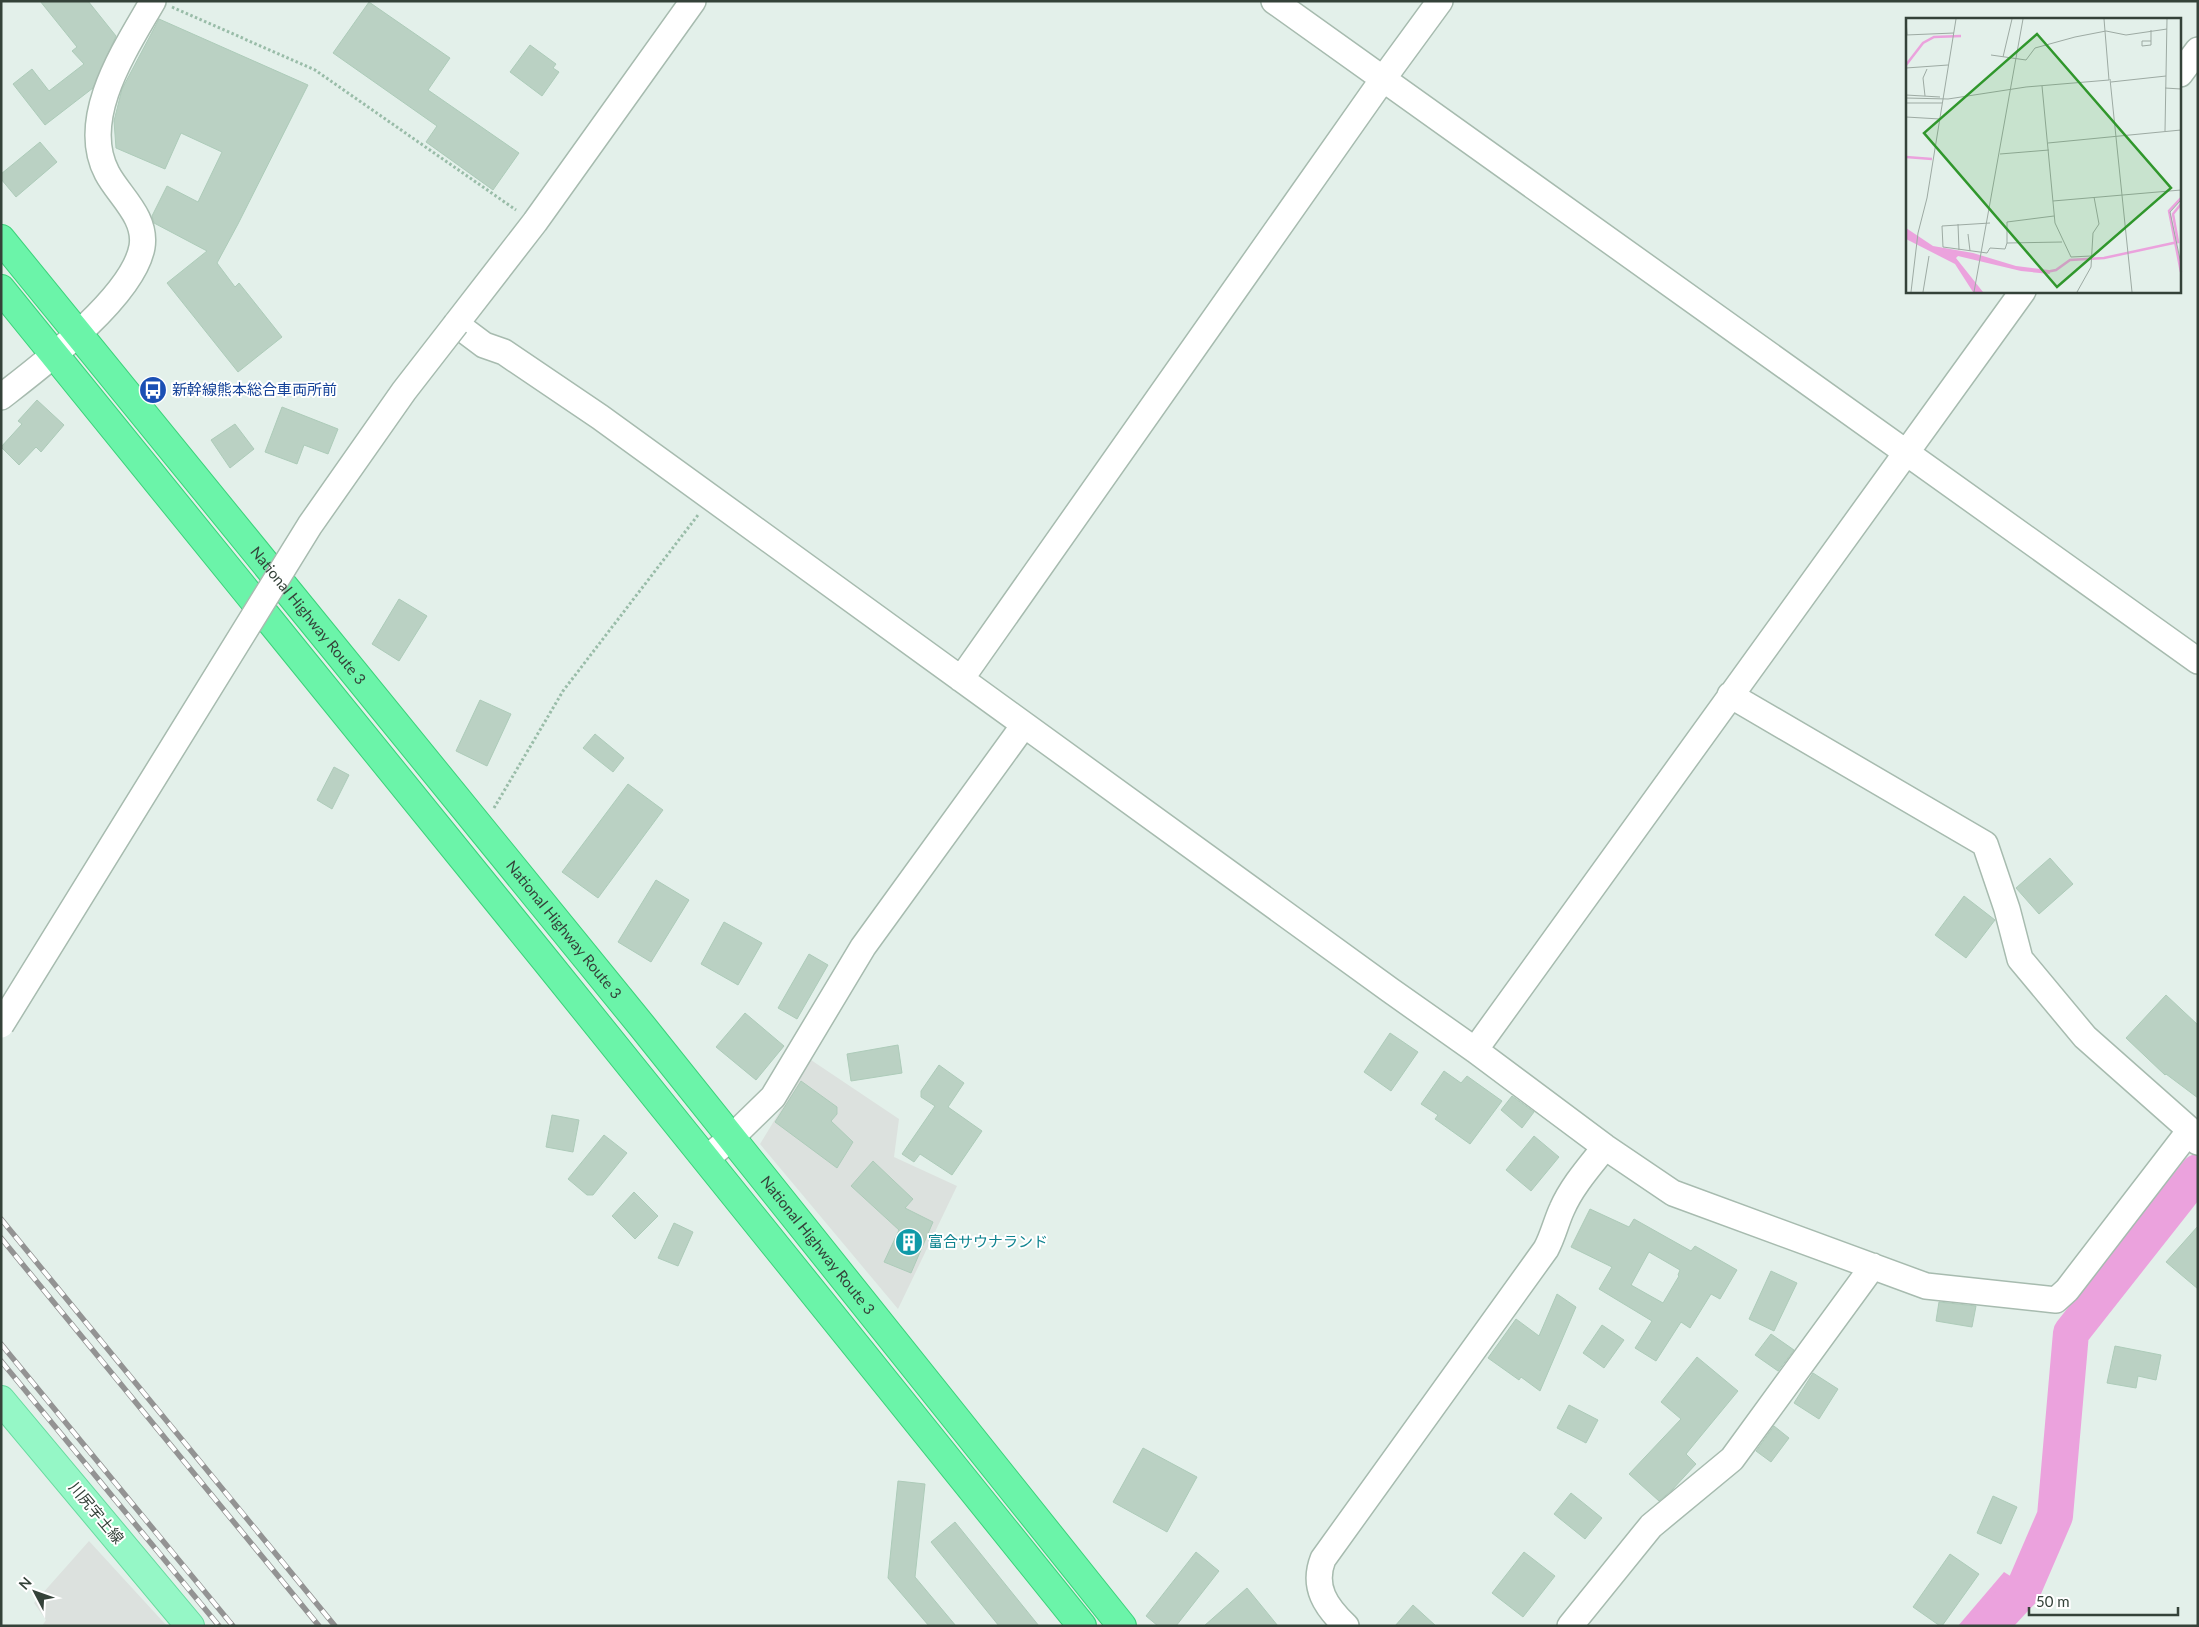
<svg xmlns="http://www.w3.org/2000/svg" width="2199" height="1627" font-family="Lato,'Noto Sans JP',sans-serif">
	<style>
		.parking { fill: #dce1de }
		.water { fill: #eba2dd }
		.lines { fill: none; stroke-linecap: round; stroke-linejoin: round }
		.river { stroke: #eba2dd; stroke-width: 36 }
		.building { fill: #bad1c3; stroke: #adcbb9; fill-rule: evenodd }
		.minor-casing { stroke: #a7bbaf; stroke-width: 28 }
		.major-casing { stroke: #67db9f; stroke-width: 30 }
		.highway-casing { stroke: #3bd27a; stroke-width: 30 }
		.path { stroke: #99bca8; stroke-width: 3; stroke-dasharray: 2.5 2.5; stroke-linecap: butt }
		.minor { stroke: #fff; stroke-width: 25 }
		.major { stroke: #95f7c6; stroke-width: 28 }
		.highway { stroke: #6bf4a9; stroke-width: 28 }
		.rail-casing { stroke: #939393; stroke-width: 5.5 }
		.rail { stroke: #fff; stroke-width: 4; stroke-dasharray: 11; stroke-linecap: butt }
		.minor-bridge-casing { stroke: #a7bbaf; stroke-width: 28; stroke-linecap: butt }
		.minor-bridge { stroke: #fff; stroke-width: 25 }
		.labels { text-anchor: middle; stroke-width: 4; stroke-linejoin: round; paint-order: stroke }
		.transit-label { font-size: 15px; fill: #164399; stroke: #fff; text-anchor: start }
		.street-label { font-size: 15px; fill: #344239; stroke: #fff }
		.culture-label { font-size: 15px; fill: #0d838f; stroke: #fff; text-anchor: start }
		.inset-river { fill: none; stroke: #eba2dd; stroke-width: 2.5 }
		.inset-road { fill: none; stroke: #9daaa3; stroke-width: 1 }
		.view { fill: #30972c; fill-opacity: 0.15; stroke: #30972c; stroke-width: 2.5 }
		.inset-edge { fill: none; stroke: #344239; stroke-width: 2.5 }
	</style>
	<rect width="100%" height="100%" fill="#e3f0ea"/>
	<path class="parking" d="M811,1060L899,1119L894,1157L957,1186L898,1309L760,1144Z
		M89,1541L167,1626H42L46,1620L34,1603Z"/>
	<path class="water" d="M2004,1572L2042,1596L2014,1626H1958Z"/>
	<g class="lines">
		<path class="river" d="M1988,1626L2024,1588L2055,1516L2071,1333L2198,1172"/>
	</g>
	<path class="building" d="M40,1H88L116,36L93,88L45,125L13,84L32,69L49,91L84,64L72,51L77,47Z
		M369,2L450,58L428,90L519,153L493,190L426,142L437,126L333,53Z
		M159,19L308,85L238,224L217,263L235,287L239,283L282,337L238,372L167,283L207,251L154,223L152,216L167,186L198,202L222,152L181,133L165,169L116,148L114,121L122,89Z
		M530,45L556,64L553,68L559,72L542,96L510,72Z
		M40,142L57,162L16,197L1,179V174Z
		M37,400L64,425L41,452L36,447L19,465L1,447L22,424L18,421Z
		M282,407L338,429L328,454L304,445L297,464L265,452Z
		M235,424L254,449L230,468L211,440Z
		M399,599L427,616L399,661L372,644Z
		M480,700L511,714L487,766L456,751Z
		M595,734L624,758L613,772L583,748Z
		M334,767L349,775L332,809L317,800Z
		M628,784L663,810L598,898L562,872Z
		M2050,858L2073,884L2039,914L2016,888Z
		M656,880L689,900L651,962L618,942Z
		M1964,896L1995,920L1966,958L1935,935Z
		M724,922L762,943L738,985L701,964Z
		M809,954L828,965L797,1019L778,1008Z
		M2166,995L2198,1025V1098L2166,1074L2165,1075L2126,1038Z
		M745,1013L784,1046L756,1080L716,1047Z
		M1390,1033L1418,1052L1391,1091L1364,1072Z
		M898,1045L902,1073L851,1081L847,1054Z
		M939,1065L964,1083L948,1107L982,1131L952,1175L920,1154L914,1162L902,1154L935,1106L921,1097V1091Z
		M1444,1071L1461,1083L1467,1076L1502,1101L1470,1144L1435,1119L1438,1115L1421,1104Z
		M801,1081L837,1107V1114L831,1121L853,1142L837,1168L775,1122Z
		M1512,1096L1534,1112L1522,1128L1501,1110Z
		M552,1115L579,1120L573,1152L546,1147Z
		M604,1135L627,1153L593,1195H587L568,1179Z
		M1534,1136L1559,1157L1531,1191L1506,1170Z
		M873,1161L913,1199L905,1208L933,1222L911,1273L884,1262L899,1230L851,1186Z
		M634,1192L658,1216L635,1239L612,1216Z
		M1590,1209L1629,1227L1634,1219L1691,1251L1695,1246L1737,1270L1720,1299L1711,1294L1690,1328L1681,1322L1656,1361L1635,1348L1652,1321L1599,1289L1612,1267L1571,1247ZM1649,1252L1680,1270L1678,1275L1679,1276L1663,1303L1631,1285Z
		M674,1223L693,1232L678,1266L658,1258Z
		M2198,1226V1289L2166,1262Z
		M1771,1271L1797,1283L1774,1331L1749,1319Z
		M1557,1294L1576,1307L1540,1391L1521,1377L1519,1380L1488,1358L1516,1319L1539,1336Z
		M1939,1302L1976,1306L1972,1327L1936,1321Z
		M1602,1325L1624,1340L1604,1368L1583,1353Z
		M1771,1334L1794,1350L1778,1371L1755,1355Z
		M2115,1346L2161,1355L2156,1380L2138,1376L2136,1388L2107,1383Z
		M1697,1357L1738,1391L1686,1454L1696,1464L1672,1490L1659,1501L1629,1474L1681,1419L1661,1402Z
		M1813,1373L1838,1389L1819,1419L1794,1403Z
		M1569,1405L1598,1420L1586,1443L1557,1428Z
		M1774,1426L1789,1438L1771,1462L1756,1451Z
		M1143,1448L1197,1477L1167,1532L1113,1502Z
		M898,1481L925,1484L915,1577L956,1626H929L888,1578Z
		M1571,1493L1602,1518L1585,1539L1554,1514Z
		M1993,1496L2017,1507L2001,1544L1977,1533Z
		M955,1522L1039,1626H999L931,1542Z
		M1196,1552L1219,1571L1176,1626H1158L1146,1616Z
		M1524,1552L1555,1576L1523,1617L1492,1593Z
		M1950,1554L1979,1574L1942,1626H1940L1913,1607Z
		M1247,1588L1278,1626H1204Z
		M1413,1605L1436,1626H1395Z"/>
	<g class="lines">
		<g class="minor-casing">
			<path id="minor" d="M693,1L535,222L456,324L484,345L504,352L600,417L1390,990L1475,1050L1605,1147L1673,1193L1926,1286L2056,1300L2067,1290L2190,1130
				M1274,1L2198,661
				M2180,74L2198,50
				M1,397C41,366 133,297 142,247C147,217 119,196 107,173C78,118 126,48 153,1
				M961,679L1383,79L1440,1
				M1730,695L1985,844L2007,909L2020,959L2085,1037L2190,1130L2198,1142
				M1475,1050L2023,291
				M706,1159L732,1137L773,1097L863,947L1024,725
				M1346,1626C1326,1607 1312,1587 1323,1559L1546,1249C1553,1236 1556,1222 1562,1209C1572,1186 1590,1166 1605,1147
				M1570,1626L1651,1526L1732,1459L1873,1266"/>
		</g>
		<g class="major-casing">
			<path id="major" d="M1,1400L190,1626"/>
		</g>
		<g class="highway-casing">
			<g id="highway">
				<path id="s1" d="M1,239L642,1026L1122,1626"/>
				<path d="M1,289L547,962L1082,1626"/>
			</g>
		</g>
		<path class="path" d="M172,7L315,70L516,210
			M494,808L563,691L698,515"/>
		<use href="#minor" class="minor"/>
		<use href="#major" class="major"/>
		<use href="#highway" class="highway"/>
		<g class="rail-casing">
			<path id="rail" d="M1,1219L335,1626
				M1,1238L319,1626
				M1,1344L233,1626
				M1,1361L219,1626"/>
		</g>
		<use href="#rail" class="rail"/>
		<g class="minor-bridge-casing">
			<path id="minor-bridge" d="M1,1025L310,525L404,391L456,324"/>
		</g>
		<use href="#minor-bridge" class="minor-bridge"/>
	</g>
	<defs>
		<g id="bus-disc" transform="scale(1.4375)"><circle r="9.5" fill="#1a4fb4" stroke="#fff"/><path d="M-5-6H5V4H4V6H2V4H-2V6H-4V4H-5ZM-3.5-4V0h7V-4ZM-3.5 1.2v1.5H-2V1.2ZM2 1.2v1.5H3.5V1.2Z" fill="#fff"/></g>
		<g id="building-disc" transform="scale(1.4375)"><circle r="9.5" fill="#0f9aa8" stroke="#fff"/><path d="M-4-6H4V6H1V3H-1V6H-4ZM-2.5-4.3h1.7v1.8h-1.7ZM.8-4.3h1.7v1.8H.8ZM-2.5-1h1.7V.8h-1.7ZM.8-1h1.7V.8H.8Z" fill="#fff"/></g>
	</defs>
	<g fill-rule="evenodd">
		<use href="#bus-disc" x="153" y="390"/>
		<use href="#building-disc" x="909" y="1242"/>
	</g>
	<g class="labels">
		<g class="transit-label">
			<text x="172" y="395">新幹線熊本総合車両所前</text>
		</g>
		<g class="street-label">
			<text dy="5" stroke="none"><textPath href="#s1" startOffset="486">National Highway Route 3</textPath></text>
			<text dy="5" stroke="none"><textPath href="#s1" startOffset="891">National Highway Route 3</textPath></text>
			<text dy="5" stroke="none"><textPath href="#s1" startOffset="1296">National Highway Route 3</textPath></text>
			<text transform="translate(96 1513) rotate(50)" y="5">川尻宇土線</text>
		</g>
		<g class="culture-label">
			<text x="928" y="1247">富合サウナランド</text>
		</g>
	</g>
	<g transform="translate(1906 18)">
		<rect width="275" height="275" fill="#e3f0ea"/>
		<path d="M0,210L27,228L67,235L110,248L143,252L144,256L115,253L52,238L50,240L77,274H67L49,246L0,221Z" fill="#eba2dd"/>
		<path class="inset-river" d="M0,47L17,25L28,19L55,18M0,139L26,141M275,180L263,193L275,254M140,254L150,252L164,242L198,240L272,224L267,196L275,186"/>
		<path class="inset-road" d="M0,1L1,17M245,12V27L236,28V23H245M0,17L48,15M85,37L120,42L129,30L169,19L200,13L220,17L261,11M97,39L106,1M0,50L42,47M204,61L226,274M205,64L260,58M136,68L149,205L165,239L185,238M259,70L275,71M0,77L34,79M19,78L17,60L21,51M0,80L42,81L120,69L203,62L198,1M0,85H36M0,99L34,101M259,113L261,1M142,125L275,112M94,136L143,132M275,182L264,194L275,246M147,183L275,172M84,205L36,208L37,229L81,235L84,230L99,231L101,225L156,224M52,206L53,232M62,216L64,233M101,225V204L148,198M5,274L12,215L21,180L50,1M17,274L23,238M68,274L117,1M171,274L185,249L187,215L193,206L188,179"/>
		<path class="view" d="M131,16L265,170L151,269L18,115Z"/>
		<rect width="275" height="275" class="inset-edge"/>
	</g>
	<rect width="2199" height="1627" fill="none" stroke="#344239" stroke-width="5"/>
	<g transform="translate(35 1592) rotate(311)" stroke="#ffffff" stroke-width="4" paint-order="stroke">
	<path d="M0-4L9 19L0 12L-9 19Z" fill="#344239"/>
	<text y="-8" font-size="14" font-weight="bold" text-anchor="middle" fill="#344239">N</text>
	</g>
	<path d="M2029 1607v8h149v-8" fill="none" stroke="#344239" stroke-width="2.5"/>
	<text x="2036" y="1607" font-size="15" fill="#344239" stroke="#ffffff" stroke-width="4" paint-order="stroke">50 m</text>
</svg>
